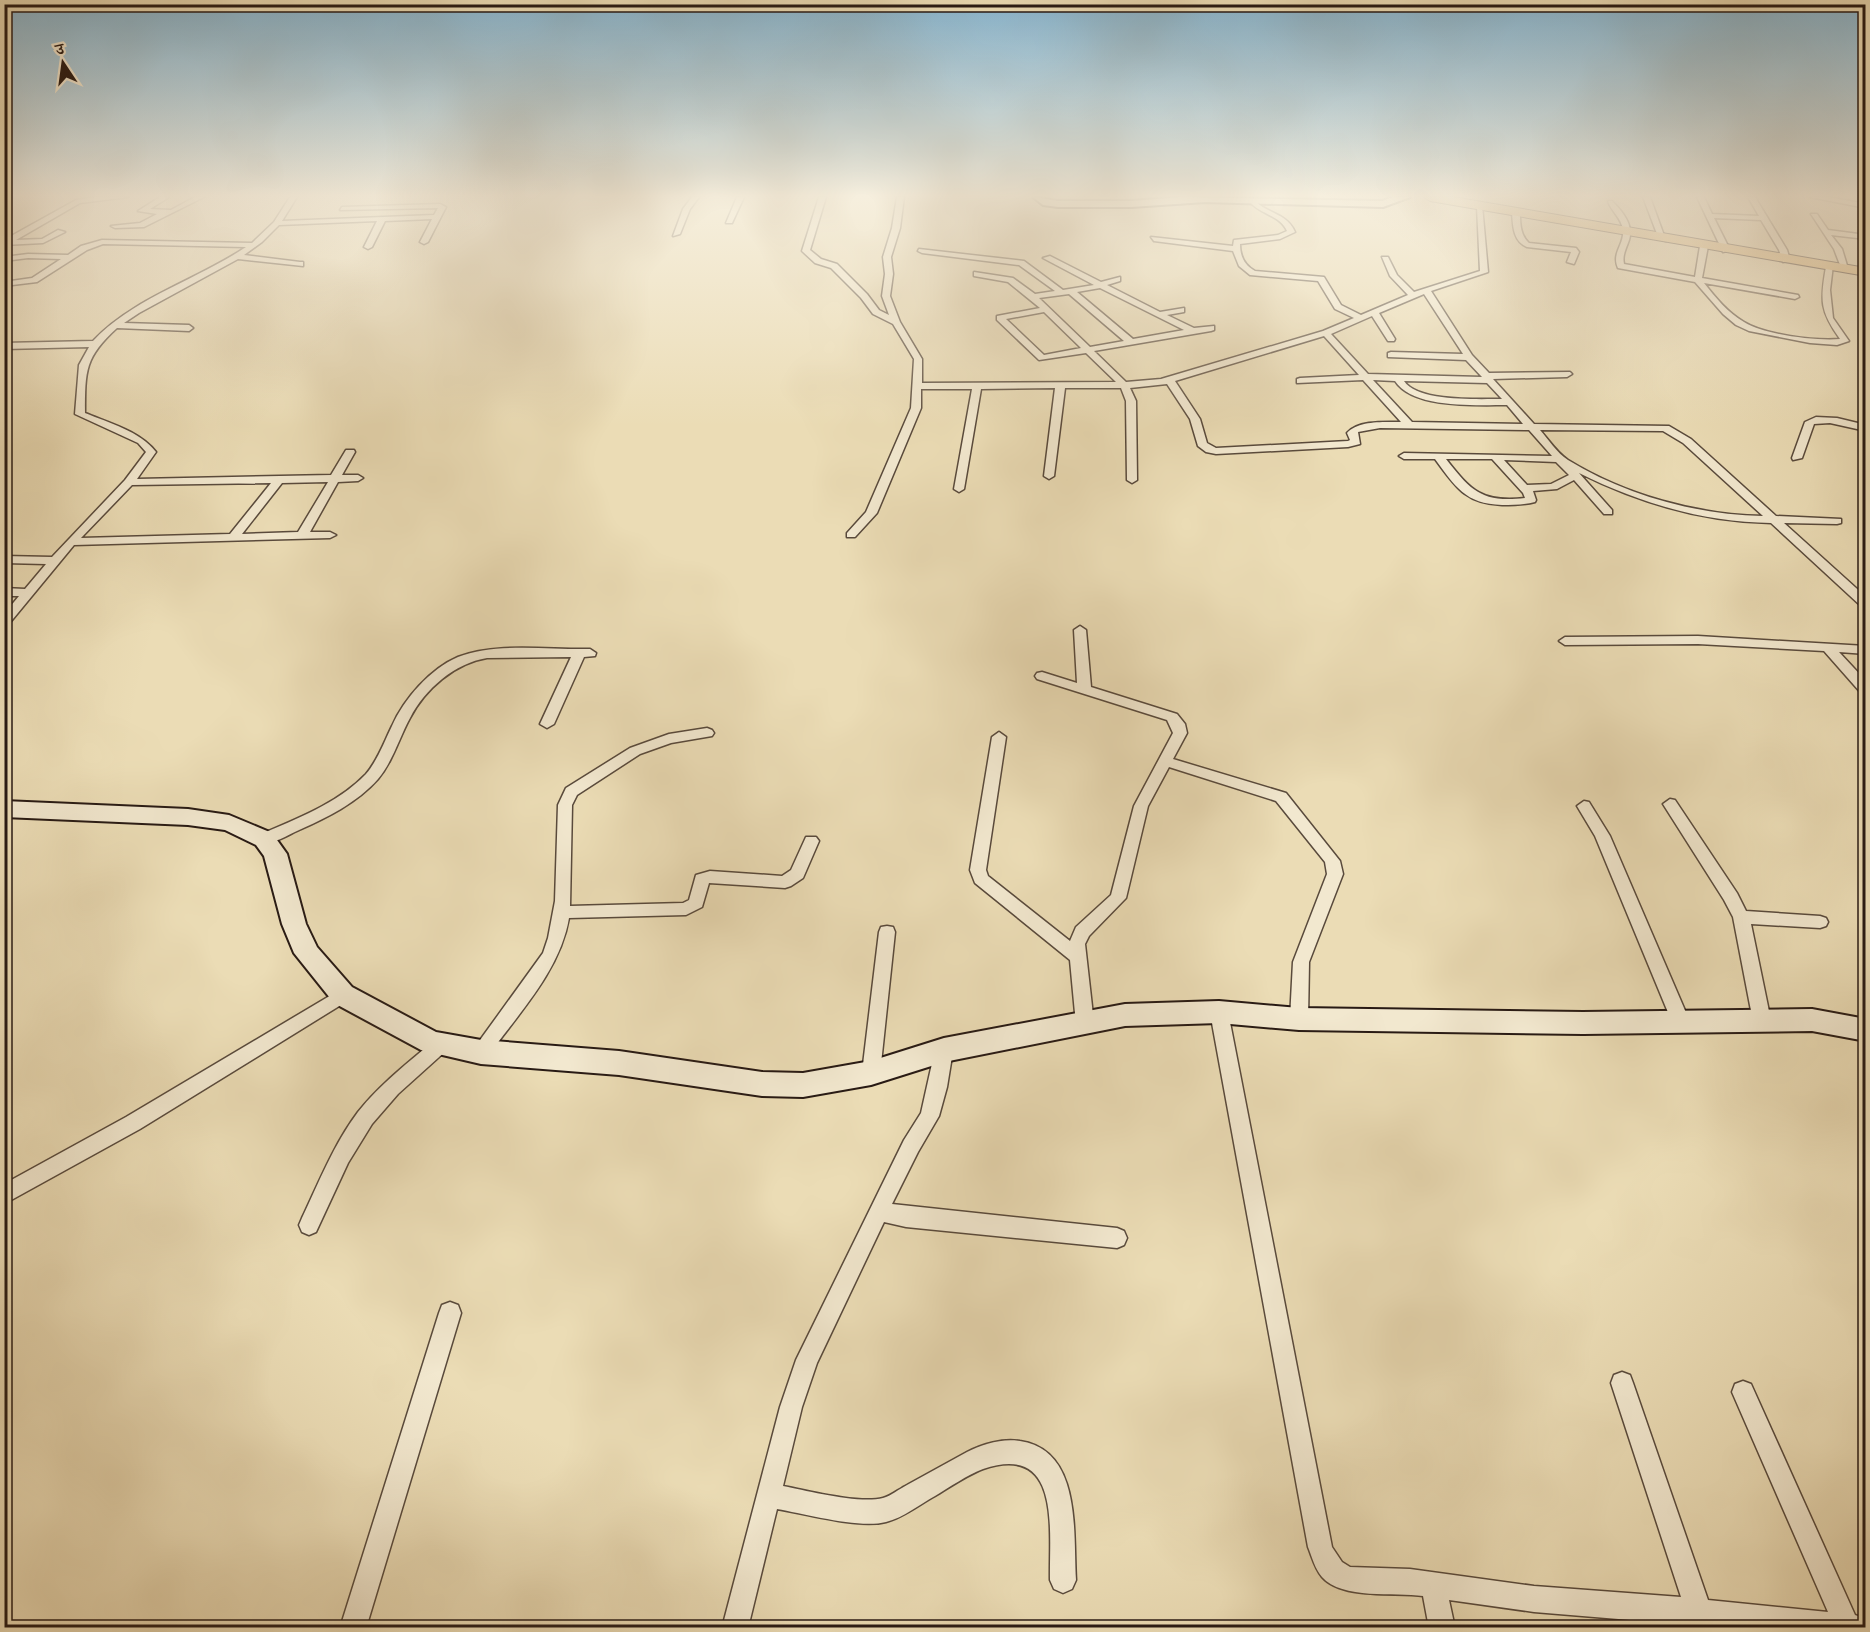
<svg xmlns="http://www.w3.org/2000/svg" width="1870" height="1632" font-family="'IM FELL English','Noto Serif Devanagari',serif">
	<style>
		.lines { fill: none; stroke-linecap: round; stroke-linejoin: round }
		.street-casing { stroke: #594a3c; stroke-width: 3 }
		.secondary-casing { stroke: #281a14; stroke-width: 4 }
		.primary-casing { stroke: #281a14; stroke-width: 2 }
		.street { fill: #f2e8cf; fill-rule: evenodd }
		.secondary { fill: #f2e8cf; fill-rule: evenodd }
		.primary { fill: #e6be7a; fill-rule: evenodd }
	</style>
	<rect width="100%" height="100%" fill="#ebdcb5"/>
	<filter id="stains"><feTurbulence type="fractalNoise" baseFrequency=".00333" numOctaves="4"/><feColorMatrix values="0 0 0 0 .2 0 0 0 0 .09 0 0 0 0 .02 0 0 0 .5 -.17"/></filter>
	<radialGradient id="worn" r=".72"><stop offset=".6" stop-color="#630" stop-opacity="0"/><stop offset="1" stop-color="#630" stop-opacity=".3"/></radialGradient>
	<g class="lines">
		<g class="street-casing">
			<path id="street" d="M95,197H128L80,203L16,240L42,239L58,230L65,232L43,243L4,245V240L76,200Z
				M160,197H169L150,209L171,210L195,197H204L144,227L115,228L111,226L140,223L157,214L138,211Z
				M290,197H297L282,221L434,215L438,208L340,210L342,207L440,204L446,207L428,242L424,244L420,242L432,219L385,221L372,247L368,249L364,247L377,221L279,225L262,242L244,255L300,262H303V266L238,259L139,313L124,323L189,325L193,328L189,331L117,328C85,357 85,370 85,413C109,423 140,431 156,452L137,479L331,475L346,450H354L355,452L342,475H358L363,478L358,481L338,482L310,532H330L336,535L330,538L74,545L8,625L4,626V614L19,596H4V588L25,589L46,564L4,563V556L52,557L125,480L146,452L138,443L75,414L79,365L89,347L4,349V343L93,341C133,298 197,280 246,247L103,244L87,250L37,282L4,286V282L32,278L61,259L28,258L4,261V257L28,254L68,255L81,246L102,240L252,243L274,222ZM328,482L298,532L242,534L282,483ZM271,483L230,534L81,538L132,485Z
				M692,197H699L690,209L680,234L673,236L683,209Z
				M737,197H744L732,223H726Z
				M819,197H826L810,250L821,259L837,264L867,294L879,310L889,315L882,296L885,274L883,257L892,228L897,197H904L900,228L891,257L893,274L890,296L900,322L922,359V383L1116,382L1086,353L1039,360L997,320V316L1040,308L1008,282L974,276V272L1013,278L1035,294L1055,291L1019,265L922,253L918,251L919,249L1024,261L1063,290L1094,285L1043,258L1050,256L1101,282L1120,277V281L1107,285L1160,312L1184,308V312L1167,315L1194,328L1214,326V330L1211,331L1094,351L1126,382L1161,379L1323,331L1354,318L1335,309L1318,281L1250,275L1239,266L1233,251L1154,241L1151,237L1233,246L1234,240L1278,235L1287,231C1280,215 1259,214 1249,201L1254,200C1267,214 1287,213 1295,232L1280,239L1240,244C1240,256 1244,265 1255,271L1324,277L1341,305L1361,315L1408,295L1390,276L1382,257H1388L1397,275L1414,292L1480,271L1477,206L1482,205L1488,272L1431,291L1472,355L1489,373L1570,372L1572,374L1567,377L1493,379L1534,424L1669,426L1691,439L1776,516L1841,519V523L1837,524L1784,523L1866,597V608L1862,607L1771,523C1703,522 1639,503 1579,473L1612,510V514H1604L1574,480L1557,489L1533,491L1536,500L1535,502C1524,505 1513,505 1502,505C1465,504 1455,486 1435,459H1404L1399,456L1404,453L1552,456L1529,430L1380,428L1358,432L1360,444L1348,447L1216,454L1206,452L1198,446L1190,419L1167,384L1130,388L1136,401L1137,480L1132,483L1127,480L1126,401L1121,388H1065L1054,476L1049,479L1044,476L1055,388L981,389L964,489L959,492L954,489L972,389H921V408L877,513L855,537H847V533L866,512L911,408L914,359L893,324L873,314L861,298L831,268L815,263L802,251ZM1100,288L1184,330L1133,339L1077,292ZM1069,294L1124,341L1090,347L1039,298ZM1424,294L1463,354L1391,352L1388,353V357L1466,360L1482,377L1368,374L1331,334L1372,316L1388,341H1394L1395,339L1379,313ZM1044,312L1081,348L1044,355L1006,319ZM1324,336L1359,375L1300,378L1297,379V383L1363,380L1401,422C1385,422 1358,420 1347,433L1350,440L1348,441L1216,448L1207,443L1200,419L1175,381ZM1373,380L1395,381C1413,409 1476,405 1507,405L1523,424L1412,422ZM1404,381L1487,383L1502,399C1478,399 1418,402 1404,381ZM1540,430L1663,431L1683,443L1763,516C1697,515 1625,495 1568,460C1557,453 1548,439 1540,430ZM1446,459H1492L1523,493L1525,498C1482,503 1471,491 1446,459ZM1504,460L1556,462L1569,475L1551,484L1527,485Z
				M1643,197H1650L1666,241L1659,239Z
				M1697,197H1704L1712,214L1759,216L1748,197H1755L1787,250L1790,260L1783,262L1779,250L1761,220L1714,218L1730,250L1723,252Z
				M1810,197H1828L1866,204V208Z
				M1608,201H1612C1622,211 1634,225 1629,240C1626,249 1622,255 1624,264L1695,277L1700,246L1704,244L1708,246L1702,278L1798,295L1799,297L1795,299L1704,283C1715,297 1728,313 1744,322C1765,335 1815,341 1840,339C1820,311 1820,301 1826,267L1833,265L1830,290L1833,318L1849,341L1837,345L1810,343L1749,331L1736,325L1723,314L1695,282L1618,268C1611,253 1625,244 1623,230C1622,218 1610,210 1608,201Z
				M1516,210L1520,212C1520,223 1520,235 1529,243L1576,248L1579,252L1574,264L1567,262L1571,252L1527,247C1513,241 1513,226 1512,212Z
				M1811,214H1817L1828,230L1866,235V239L1831,235L1842,249L1849,272L1842,270L1834,249Z
				M1816,417L1837,418L1866,425V431L1830,423L1814,424L1802,458L1793,460L1792,458L1805,422Z
				M1080,626L1086,630L1091,687L1177,714L1185,724L1187,733L1173,759L1286,793L1340,861L1343,874L1309,962L1308,1019L1305,1024L1299,1026L1293,1024L1290,1019L1293,962L1327,874L1325,862L1276,801L1169,767L1148,806L1126,898L1089,936L1085,944L1094,1024L1091,1029L1085,1031L1079,1029L1076,1024L1070,960L975,883L970,870L992,737L999,732L1006,737L986,870L988,876L1070,941L1076,927L1111,895L1134,806L1173,733L1167,720L1037,679L1035,676L1037,673L1042,672L1077,683L1074,630Z
				M1698,636L1866,646V654L1839,652L1866,681V694L1861,693L1824,651L1698,644L1565,645L1559,641L1565,637Z
				M590,649L596,653L595,656L584,657L554,724L547,728L540,724L571,657L487,658C455,663 425,689 410,718C399,738 393,761 378,779C357,803 326,818 297,831C286,836 270,846 259,843L256,839L259,835C296,819 337,804 366,774C378,760 384,742 392,726C404,699 430,669 458,657C495,642 550,650 590,649Z
				M707,728L712,730L714,733L712,736L671,743L640,754L577,795L572,805L570,906L683,903L689,900L696,875L710,871L782,876L791,870L806,837H816L819,841L803,878L791,886L785,888L709,883L702,907L686,915L569,918C560,971 518,1014 487,1057L481,1060L475,1057L472,1052L475,1047L543,953L548,938L555,901L558,805L566,788L630,748L669,734Z
				M1670,799L1675,800L1737,893L1746,911L1820,916L1826,918L1828,922L1826,926L1820,928L1751,924L1771,1021L1768,1026L1762,1028L1756,1026L1753,1021L1733,917L1724,900L1663,804Z
				M1584,801L1589,802L1610,836L1690,1022L1687,1027L1681,1029L1675,1027L1672,1022L1595,836L1577,806Z
				M887,926L893,927L895,932L880,1073L877,1079L871,1081L865,1079L862,1073L879,932L881,927Z
				M343,988L349,990L352,995L349,1000L140,1129L4,1204V1184L126,1117Z
				M1219,1005L1225,1007L1228,1012L1332,1547L1342,1562L1350,1567L1410,1569L1534,1586L1681,1597L1611,1383L1614,1375L1622,1372L1630,1375L1633,1383L1708,1600L1828,1612L1732,1392L1735,1384L1743,1381L1751,1384L1855,1615L1866,1619V1628H1727L1534,1612L1449,1600L1455,1628H1429L1423,1596C1395,1592 1342,1600 1322,1577C1315,1569 1312,1557 1308,1547L1210,1012L1213,1007Z
				M442,1036L448,1039L451,1044L448,1049L398,1094L372,1124L348,1163L316,1232L309,1235L302,1232L299,1225L302,1218C319,1182 334,1144 358,1112C380,1084 409,1062 436,1039Z
				M944,1042L950,1045L953,1050L947,1087L939,1116L918,1152L892,1204L1117,1228L1124,1231L1127,1238L1124,1245L1117,1248L906,1227L884,1222L817,1363L802,1407L783,1486C808,1491 859,1504 883,1498C891,1496 899,1489 907,1485C927,1474 947,1463 967,1452C982,1444 1003,1438 1020,1441C1082,1450 1073,1533 1076,1580L1072,1589L1063,1593L1054,1589L1050,1580C1049,1530 1062,1442 983,1469C967,1475 950,1487 935,1496C920,1504 903,1518 886,1522C859,1529 806,1514 777,1509L748,1628H722L780,1407L796,1360L904,1140L921,1113L935,1050L938,1045Z
				M450,1302L458,1305L461,1313L366,1628H340L439,1313L442,1305Z"/>
		</g>
		<g class="secondary-casing">
			<path id="secondary" d="M1033,197L1058,201H1131L1182,197L1382,201L1393,197H1410L1383,207L1205,202L1131,207H1058L1043,205Z
				M4,801L188,809L229,815L272,833L287,854L306,924L317,947L352,987L436,1032L481,1040L619,1051L762,1072L803,1073L871,1061L944,1038L1125,1004L1219,1001L1299,1008L1583,1012L1812,1009L1866,1019V1041L1812,1031L1583,1034L1299,1030L1219,1023L1125,1026L944,1062L871,1085L803,1097L762,1096L619,1075L481,1064L421,1050L334,1003L294,953L282,924L264,856L256,845L225,830L188,825L4,817Z"/>
		</g>
		<g class="primary-casing">
			<path id="primary" d="M1424,197H1453L1866,268V276L1430,201Z"/>
		</g>
		<use href="#street" class="street"/>
		<use href="#secondary" class="secondary"/>
		<use href="#primary" class="primary"/>
	</g>
	<linearGradient id="sky" x2="0" y2="1"><stop stop-color="#88b7d2"/><stop offset="0.46" stop-color="#f6efde"/><stop offset="1" stop-color="#f6efde" stop-opacity="0"/></linearGradient>
	<rect width="1870" height="426" fill="url(#sky)"/>
	<rect width="1870" height="1632" fill="none" stroke="#ebdcb5" stroke-width="24"/>
	<rect x="6" y="6" width="1858" height="1620" fill="none" stroke="#281a14" stroke-width="3"/>
	<rect x="12" y="12" width="1846" height="1608" fill="none" stroke="#281a14" stroke-width="1.5"/>
	<g transform="translate(63 63) rotate(347)" stroke="#f2e8cf" stroke-width="4.5" paint-order="stroke">
	<path d="M0-4.5L10 22L0 15L-10 22Z" fill="#281a14"/>
	<text y="-9" font-size="16" font-weight="bold" text-anchor="middle" fill="#281a14">उ</text>
	</g>
	<rect width="100%" height="100%" filter="url(#stains)"/>
	<rect width="100%" height="100%" fill="url(#worn)"/>
</svg>
